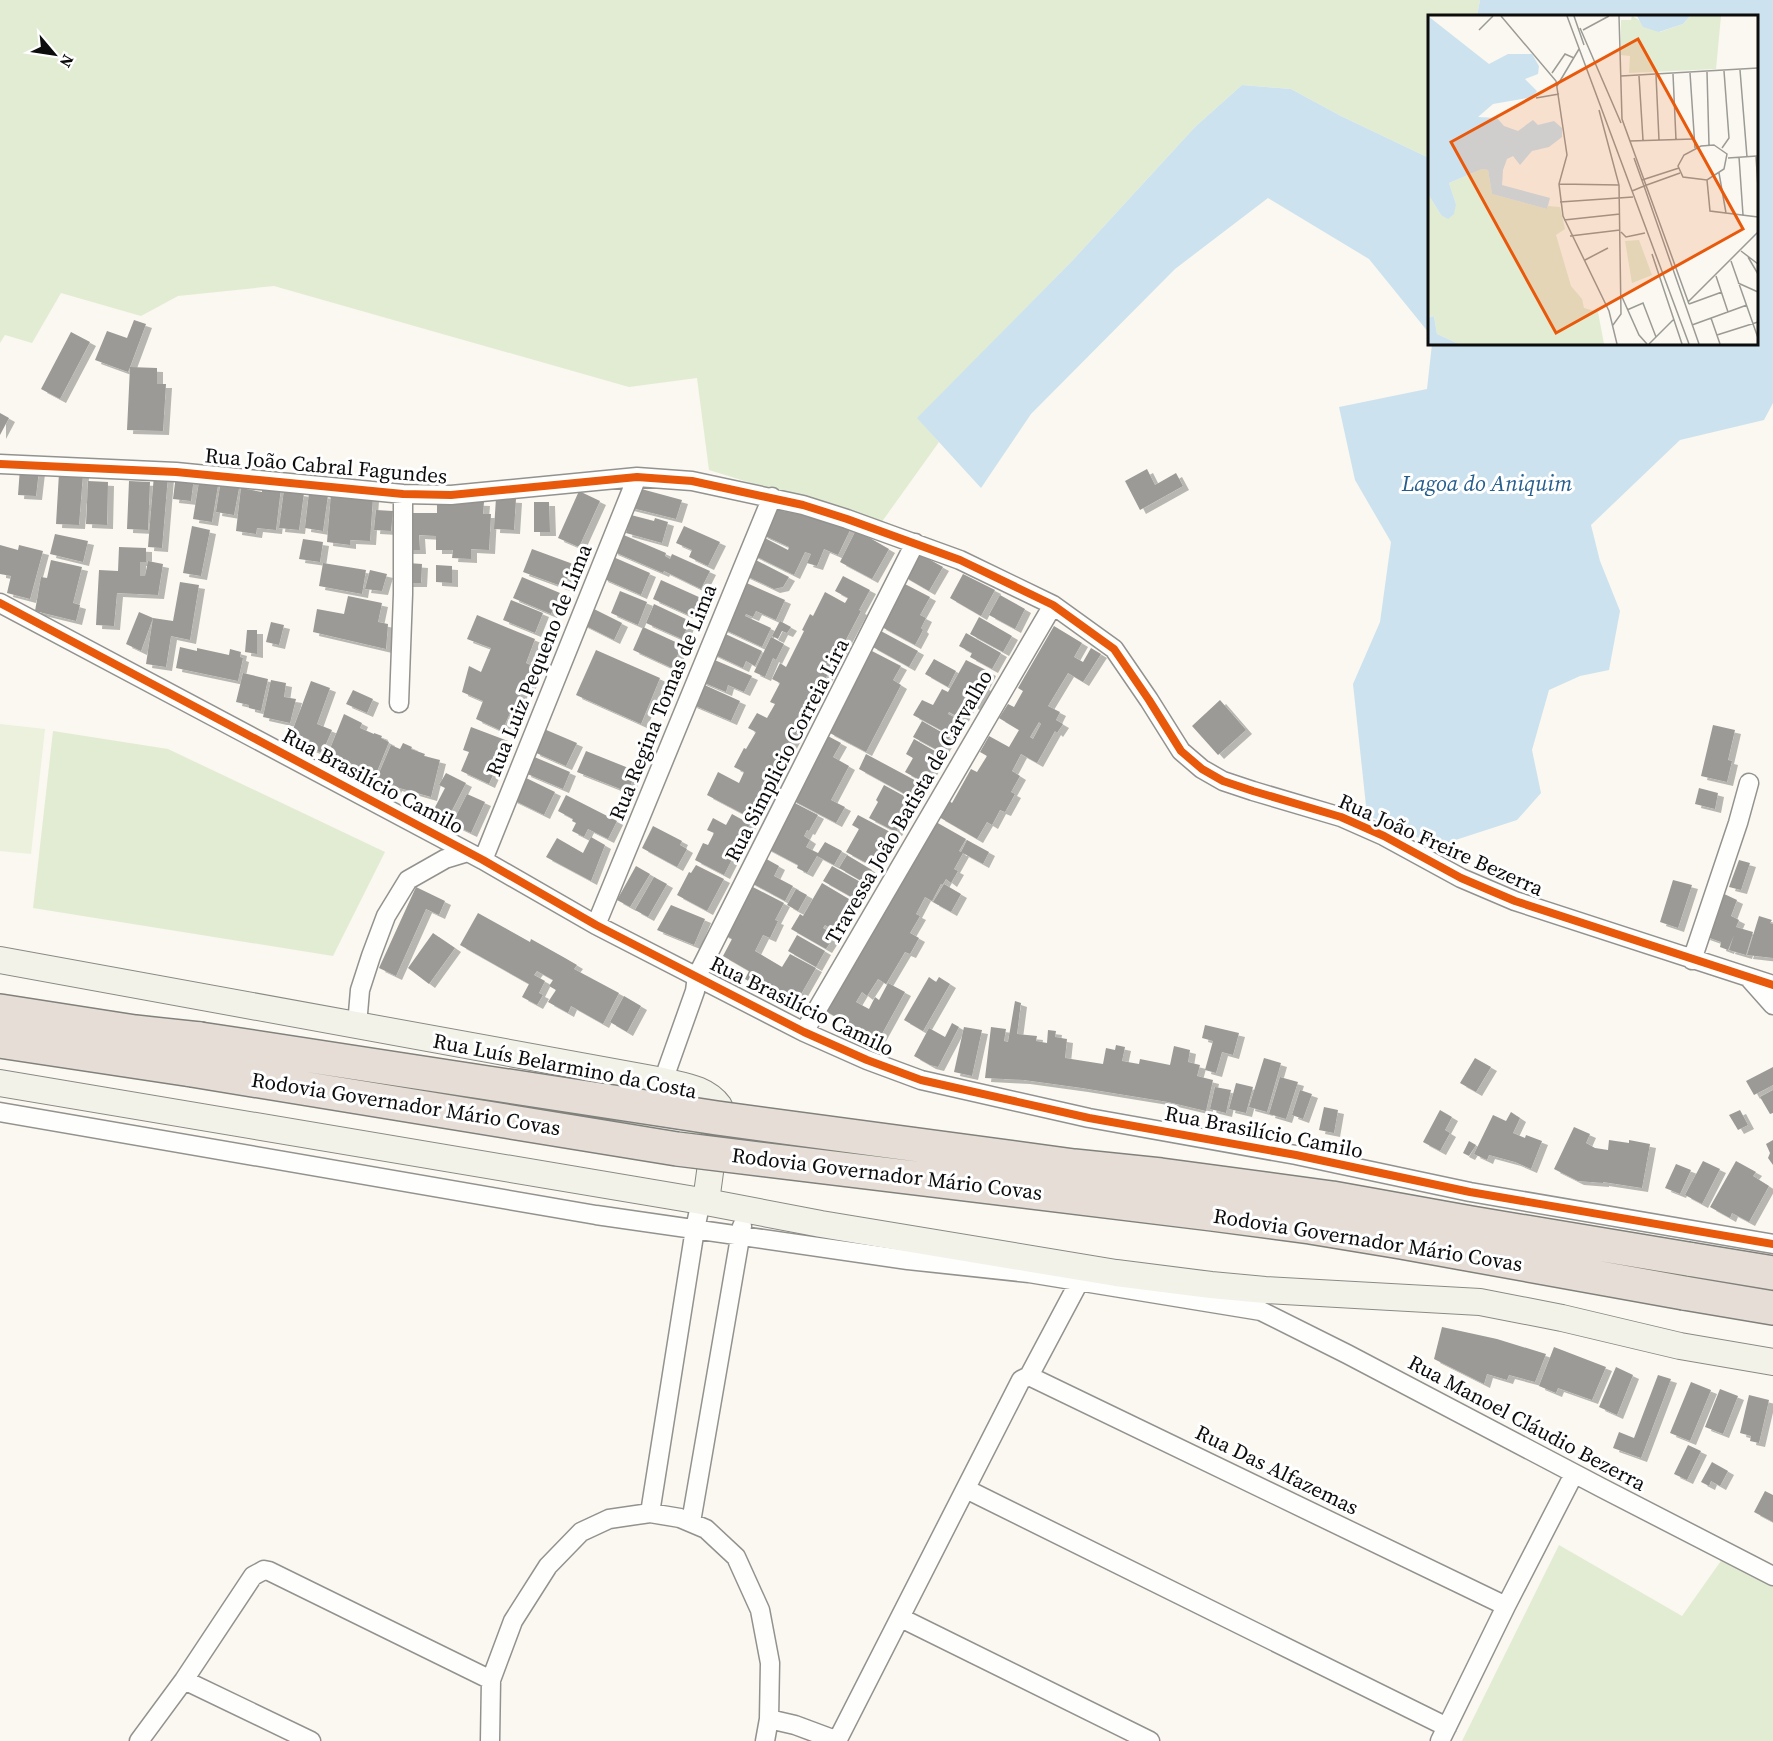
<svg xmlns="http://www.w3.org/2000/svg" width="1773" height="1741" font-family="'Source Serif 4',serif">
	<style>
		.green { fill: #e2ecd3 }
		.pitch { fill: #ebf1dc }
		.water { fill: #cce2ef }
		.building { fill: #9c9a96; fill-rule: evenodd; filter: url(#shadow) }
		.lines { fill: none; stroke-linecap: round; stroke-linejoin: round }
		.street-casing { stroke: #93928f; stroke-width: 21 }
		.secondary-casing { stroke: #8a8985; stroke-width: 28 }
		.highway-casing { stroke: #80807c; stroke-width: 36 }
		.street { stroke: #fefefd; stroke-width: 18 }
		.secondary { stroke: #f3f2e9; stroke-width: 26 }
		.highway { stroke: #e6ded6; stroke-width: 33 }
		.highway-bridge-casing { stroke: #80807c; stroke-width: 36; stroke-linecap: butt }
		.highway-bridge { stroke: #e6ded6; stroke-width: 33 }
		.cycleway-casing { stroke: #fff; stroke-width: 11 }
		.cycleway { stroke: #e8590c; stroke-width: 8 }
		.labels { text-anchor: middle; stroke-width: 6; stroke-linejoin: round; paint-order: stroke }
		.street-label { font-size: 21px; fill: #0c0c0c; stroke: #fff }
		.water-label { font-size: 22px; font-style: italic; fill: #255d8d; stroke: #fff }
		.inset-road { fill: none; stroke: #9b9a95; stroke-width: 1.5 }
		.view { fill: #e8590c; fill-opacity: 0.15; stroke: #e8590c; stroke-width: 3 }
		.inset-edge { fill: none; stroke: #0c0c0c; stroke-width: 3 }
	</style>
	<defs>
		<filter id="shadow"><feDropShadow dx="6" dy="4" stdDeviation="0" flood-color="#0004"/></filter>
	</defs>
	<rect width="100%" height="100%" fill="#faf8f0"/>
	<path class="green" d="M0,0H1480L1477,16H1430V154L1427,157L1341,116L1291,89L1242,85L1195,127L1072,261L918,418L939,442L881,523L709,470L697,378L629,387L274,286L178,296L141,316L61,293L32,343L5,335L0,343Z
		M53,731L168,749L385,852L333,956L33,908Z
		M1559,1545L1682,1616L1723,1558L1773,1585V1741H1462Z"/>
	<path class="pitch" d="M0,724L45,729L31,854L0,851Z"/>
	<path class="water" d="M1480,0H1773V403L1764,420L1680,440L1591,525L1600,561L1620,611L1609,670L1580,676L1549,690L1532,750L1541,793L1517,820L1437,846L1367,815L1353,684L1380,622L1391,542L1355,480L1339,407L1427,389L1432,344H1756V16H1477Z
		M1242,85L1291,89L1341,116L1427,157L1429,154V333L1369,259L1268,198L1175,269L1031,414L981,488L917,418L1072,261L1195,127Z"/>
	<path class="building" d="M134,320L146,324L130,367L157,368V384H166L163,431L127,430L130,367L128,372L95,360L107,331L127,338Z
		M71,332L90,342L60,399L41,389Z
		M0,413L9,418L0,435Z
		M20,468L39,470L36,496L18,495Z
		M1147,469L1155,485L1176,473L1183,486L1140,510L1125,481Z
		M59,473L83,474L79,525L56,524Z
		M154,475L168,476L162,548L148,547Z
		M176,475L194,477L191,501L173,499Z
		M200,476L219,479L212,522L193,519Z
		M221,480L240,483L234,515L216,512Z
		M88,481L108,482L107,525L86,524Z
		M129,481L150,482L148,530L127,529Z
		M262,486L281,488L276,530L257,528L256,534L236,531L241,488L262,492Z
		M634,487L682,500L676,519L628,507Z
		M284,490L304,493L299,530L279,528Z
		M579,491L600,501L579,547L558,538Z
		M309,493L328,495L323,531L305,528Z
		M331,494L373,497L370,541L350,540V545L327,542Z
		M496,498L516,499L514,530L494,529Z
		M455,501L484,502L483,514H491L489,550L471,549V559L452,558L453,550H436V536L419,535L420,550H404V513H437V504H455Z
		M534,502H549L550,532H534Z
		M772,509L819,518L851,528L838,555L824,549L817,566L807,563L811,554L805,552L794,575L751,554L761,536L788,550L789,547L761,534Z
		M376,510L393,511L391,531L374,530Z
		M631,515L654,521L655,518L668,522L662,543L626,533Z
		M192,526L210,530L201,576L183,573Z
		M684,526L720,542L708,566L689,557L692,550L676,543Z
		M856,530L889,549L872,579L840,562Z
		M619,533L666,553L665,556L670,559L672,554L710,571L701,589L664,571L663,573L612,551Z
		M55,534L88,541L83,562L50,554Z
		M303,539L323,542L320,562L299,559Z
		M0,545L18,550L19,545L43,551L30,599L7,593L11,576L0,574Z
		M119,547L146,548V562H140V576H145L148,561L163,564L158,595L117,593L114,626L96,625L99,570L118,571Z
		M532,549L573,564L564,587L523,572Z
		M916,552L943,567L929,591L903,576Z
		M611,556L650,573L641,595L602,578Z
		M750,557L789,577L783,587L774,589L742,574Z
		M51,560L82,567L73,603L80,605L76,621L35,611L41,577L47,578Z
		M323,563L366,570L362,594L319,586Z
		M408,563L422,564L421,583H407Z
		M436,565L452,566V583L436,582Z
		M370,570L387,574L382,591L365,589Z
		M963,574L995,590L981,616L950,598Z
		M843,576L870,590L859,610L861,611L764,796L761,795L749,817L707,795L718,772L739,783L744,772L734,767L744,748L746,749L756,732L748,728L757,713L767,718L775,704L770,702L780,683L772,679L780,663L786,667L804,631L802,630L810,614L813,616L825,592L845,603L848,598L835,591Z
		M522,577L560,593L551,614L513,598Z
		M661,580L701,598L693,617L653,599Z
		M740,580L785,600L776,620L756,611L753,617L746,614L745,616L771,628L762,647L719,627Z
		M180,582L199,585L190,640L171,636L166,667L146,664L153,618L173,621Z
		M903,583L930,597L920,615L926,618L921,628L923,630L915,645L880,626Z
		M620,591L647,602L638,625L611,613Z
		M1000,595L1025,609L1015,629L989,615Z
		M348,596L382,603L378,622L388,624L386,649L313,632L317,609L344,614Z
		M511,600L543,613L535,633L503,620Z
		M654,604L690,621L682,639L646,623Z
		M588,606L622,623L614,640L580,623Z
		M139,612L153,618L141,651L126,644Z
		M477,615L535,639L526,663L537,668L527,691L523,689L513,714L510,713L502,731L476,719L483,701L462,692L469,666L481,672L491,648L467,639Z
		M979,617L1012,636L1003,652L970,634Z
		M780,621L791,627L787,633L782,631L778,639L772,636Z
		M271,622L284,625L279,645L266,642Z
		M1054,626L1082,643L1074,657L1083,662L1091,648L1101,654L1083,682L1068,673L1048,706L1060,712L1056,720L1063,724L1057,733L1055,731L1037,763L1021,754L1012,771L1020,776L1011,792L1015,794L1005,812L1000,810L992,825L987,822L977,839L939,817L948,800L952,803L971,769L977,772L987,756L980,752L989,736L1009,747L1019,730L999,718L1008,704L1014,707L1023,691L1018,688ZM1039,722L1041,724L1033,739L1030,737Z
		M643,627L682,645L672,668L633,650Z
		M247,630H257V654L245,652Z
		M879,630L918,651L909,667L871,646Z
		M719,631L762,651L755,666L746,661L743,668L709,652Z
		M966,633L1001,653L992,669L970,657L972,653L959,646Z
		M771,637L784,644L776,660L773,658L765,677L754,672Z
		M180,647L197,651V648L229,655L230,649L241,652L240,657L243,658L238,681L176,668Z
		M596,650L660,678L641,724L576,695Z
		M870,650L901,666L893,680L901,685L866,752L828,732Z
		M710,658L752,676L744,692L728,685L726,692L700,681Z
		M934,659L956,671L948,687L925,674Z
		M966,660L990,672L983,686L985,687L974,706L970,704L962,719L949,712L948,714L960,720L952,736L913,715L922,700L933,705L942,689L948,692Z
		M243,673L268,679L261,711L249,708V705L236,702Z
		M271,680L286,683L284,697L296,699L290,723L263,717Z
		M311,681L330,688L317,724L332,730L322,753L307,747L310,740L292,732Z
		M700,683L740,701L731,721L691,704Z
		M353,690L373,699L367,713L346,704Z
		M1220,700L1246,730L1218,755L1192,726Z
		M344,714L362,723L360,728L374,734V733L382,736L381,738L389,742L376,774L328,754Z
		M922,721L950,737L941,752L913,737Z
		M1713,725L1735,730L1728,760L1732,761L1727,782L1701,776Z
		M471,727L508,741L489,784L461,771L469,752L463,750Z
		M544,729L577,743L566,766L534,752Z
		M826,735L841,743L833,757L849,766L831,800L845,807L836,823L790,799Z
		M914,739L940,754L925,783L905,772L913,758L906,754Z
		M403,743L412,747L411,749L425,754L424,756L440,760L431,797L396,787L393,794L374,785L391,745L400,749Z
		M586,751L636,771L628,792L577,772Z
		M866,754L922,784L914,799L859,769Z
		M532,756L570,772L563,789L525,773Z
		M446,773L466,783L447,820L432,813L445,788L439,785Z
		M522,776L555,792L544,815L511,799Z
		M884,785L913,801L896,832L869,818L878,802L876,800Z
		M1699,788L1718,793L1715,809L1695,804Z
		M467,794L485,802L471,833L452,824Z
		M566,795L617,821L608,839L588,829L584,837L572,831L576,823L572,821L573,819L558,811Z
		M789,800L818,815L809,831L807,830L804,836L810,840L806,847L818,853L825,842L842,851L834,865L817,856L807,873L797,868L798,865L764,847Z
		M732,814L750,824L724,875L695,860L703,843L708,845L714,833L707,830L713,818L726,825Z
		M858,815L892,833L874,867L846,852L859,829L852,825Z
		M936,822L966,839L959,851L963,853L954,869L958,871L951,883L946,879L943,884H941L932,901L925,897L916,914L920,916L910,933L919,938L910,954L905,952L886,984L878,979L867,996L862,992L856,1002L869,1009L875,997L879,1000L888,983L905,992L878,1041L822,1009Z
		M653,826L682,841L680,845L687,849L677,867L642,848Z
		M591,837L605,845L591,881L546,857L557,838L583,853Z
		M967,840L989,852L983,864L961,852Z
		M847,855L872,870L865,883L839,868Z
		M761,856L779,866L774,876L793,886L785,901L748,881Z
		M1739,860L1750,863L1741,890L1729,887Z
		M696,865L724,879L707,911L677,895L689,872L691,873Z
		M636,866L650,874L630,907L617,900Z
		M832,866L864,884L855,899L823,881Z
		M654,877L667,884L648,917L635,910Z
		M1673,880L1692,885L1678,928L1660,922Z
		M822,883L854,902L836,932L825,925L823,928L835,935L826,949L791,929L800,914L803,916Z
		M747,884L784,903L775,920L778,921L770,938L763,935L755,951L782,967L790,954L816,968L797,1001L764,981L760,988L745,979L749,971L723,956L732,939L721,933Z
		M944,884L961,894L951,912L933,902Z
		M416,887L445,901L439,915L426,909L396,976L379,968Z
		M796,889L807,895L798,911L787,905Z
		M1720,892L1737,900L1731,916L1739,920L1736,927L1753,932L1746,955L1729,950L1734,935L1728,950L1720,947L1721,942L1704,936Z
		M671,905L705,919L694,945L657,930Z
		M478,913L530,942L531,939L565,958L577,965L574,969L619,993L603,1024L571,1006L568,1013L548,1002L556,990L549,986L553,980L537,971L534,975L545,981L539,993L543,995L537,1005L522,997L529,984L460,945Z
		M1759,916L1772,920L1770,923L1773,924V958L1747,955Z
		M433,933L455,948L429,984L408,968Z
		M797,935L825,951L816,967L788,951Z
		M929,977L936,982L939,977L950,984L923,1031L904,1020Z
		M624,996L641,1006L627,1032L610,1022Z
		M1015,1001L1021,1003L1017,1034L1037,1036L1036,1041L1047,1043L1048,1030L1056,1031L1055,1037L1067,1039L1065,1058L1103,1064L1106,1048L1115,1050L1116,1045L1125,1047L1122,1061L1139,1064L1140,1059L1170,1065L1174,1046L1190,1050L1188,1062L1200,1065L1197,1076L1213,1080L1206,1111L1168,1102L1082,1088L1024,1080L985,1078L991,1027L1006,1029L1004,1041L1008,1042Z
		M952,1023L959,1027L938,1067L930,1065L914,1056L929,1028L945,1037Z
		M1205,1025L1239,1033L1233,1055L1222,1052L1216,1073L1205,1070L1213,1041L1202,1038Z
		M964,1027L982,1030L972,1076L954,1072Z
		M1264,1058L1281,1063L1267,1112L1249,1107Z
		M1475,1058L1491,1067L1476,1092L1460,1083Z
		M1773,1067V1085L1754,1095L1746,1081Z
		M1280,1077L1298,1082L1286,1119L1269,1114Z
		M1236,1083L1253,1087L1246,1113L1229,1109Z
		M1215,1087L1231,1090L1226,1113L1210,1109Z
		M1300,1090L1312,1094L1303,1119L1292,1115Z
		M1773,1090V1113L1770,1114L1760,1097Z
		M1324,1107L1338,1110L1334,1133L1319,1130Z
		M1440,1110L1452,1117L1445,1130L1450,1133L1440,1151L1423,1142Z
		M1740,1110L1748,1125L1738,1130L1729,1115Z
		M1511,1112L1520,1118L1513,1133L1525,1138L1526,1135L1542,1141L1531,1169L1515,1162L1489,1155L1487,1160L1474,1154L1493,1115L1506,1121Z
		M1574,1127L1590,1134L1586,1143L1595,1148L1608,1150L1609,1140L1629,1143V1140L1650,1144L1642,1188L1603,1182V1183L1578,1181L1554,1169Z
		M1773,1140V1165L1768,1158L1770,1153L1766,1144Z
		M1469,1141L1476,1145L1469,1156L1463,1153Z
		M1703,1161L1720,1169L1702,1204L1685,1195Z
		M1736,1161L1756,1172L1753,1176L1769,1186L1749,1222L1732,1213L1730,1218L1710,1207Z
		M1676,1164L1691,1170L1680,1194L1665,1188Z
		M1442,1327L1497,1339L1546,1354L1535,1382L1509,1375L1507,1380L1487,1374L1484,1384L1434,1359Z
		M1554,1347L1606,1367L1592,1400L1558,1388L1556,1393L1539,1386Z
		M1616,1367L1633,1375L1617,1415L1599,1407Z
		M1658,1375L1671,1379L1641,1458L1613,1448L1619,1432L1634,1438Z
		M1691,1382L1711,1390L1690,1441L1670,1433Z
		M1720,1389L1738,1396L1723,1434L1705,1427Z
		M1749,1395L1769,1400L1759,1443L1750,1441L1751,1436L1740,1433Z
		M1688,1445L1701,1451L1687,1480L1674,1474Z
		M1712,1462L1728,1471L1720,1486L1711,1481L1709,1486L1701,1482Z
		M1765,1491L1773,1495V1522L1754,1512Z"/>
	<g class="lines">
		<g class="street-casing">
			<path id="street" d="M0,464L176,472L403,494L451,495L637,477L692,481L803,505L847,519L960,560L1053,605L1114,649L1149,700L1181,751L1202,769L1223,781L1253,791L1341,817L1384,836L1461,878L1515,901L1773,985
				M0,603L483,860L596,925L804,1032L867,1060L921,1080L1089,1118L1296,1155L1470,1192L1773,1244
				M399,703L403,594V494
				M483,860L637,477
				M596,925L772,497
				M1692,960L1738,823L1749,783
				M1749,978L1773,1005
				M357,1025L360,990L371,956L386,916L408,880L445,859L468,852
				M804,1032L1053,605
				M663,1081L695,991L697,976L915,543
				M0,1112L596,1215L908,1260L1029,1273L1261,1311L1347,1354L1602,1488L1773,1576
				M1029,1376L1506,1606
				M966,1489L1447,1727
				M650,1513L695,1229L701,1201
				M691,1522L742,1226
				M901,1618L1150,1741
				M184,1680L311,1741
				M769,1719L795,1725L838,1741
				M139,1741L184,1680L253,1576L264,1570L269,1571L491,1680
				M490,1741L491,1680L513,1621L548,1566L581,1532L609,1519L650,1513L680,1518L706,1529L736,1557L760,1610L770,1663L769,1719L765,1741
				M837,1741L1021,1380L1029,1376L1079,1282
				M1440,1741L1506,1606L1574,1474"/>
		</g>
		<g class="secondary-casing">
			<path id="secondary" d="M0,960L663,1081C683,1086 706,1088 719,1106L707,1194L701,1201
				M0,1083L701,1201L821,1224L1116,1273L1211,1285L1265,1290L1480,1302L1562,1318L1680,1346L1773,1362"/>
		</g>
		<g class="highway-casing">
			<path id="highway" d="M0,1011L135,1032L200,1039
				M0,1041L192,1070
				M1688,1259L1773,1273
				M1684,1293L1773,1308"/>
		</g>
		<use href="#street" class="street"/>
		<use href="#secondary" class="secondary"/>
		<use href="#highway" class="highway"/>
		<g class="highway-bridge-casing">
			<path id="highway-bridge" d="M200,1039L717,1118L1074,1166L1161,1175L1332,1198L1471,1223L1688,1259
				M192,1070L677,1149L1212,1214L1310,1227L1401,1242L1684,1293"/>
		</g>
		<use href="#highway-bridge" class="highway-bridge"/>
		<g class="cycleway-casing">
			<path id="cycleway" d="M0,464L176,472L403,494L451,495L637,477L692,481L803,505L847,519L960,560L1053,605L1114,649L1149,700L1181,751L1202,769L1223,781L1253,791L1341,817L1384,836L1461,878L1515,901L1773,985
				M0,603L483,860L596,925L804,1032L867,1060L921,1080L1089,1118L1296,1155L1470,1192L1773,1244"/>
		</g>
		<use href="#cycleway" class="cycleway"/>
	</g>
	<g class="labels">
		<g class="street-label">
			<text transform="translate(326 466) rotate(5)" y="7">Rua João Cabral Fagundes</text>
			<text transform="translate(539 660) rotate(-68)" y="7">Rua Luiz Pequeno de Lima</text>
			<text transform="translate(663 702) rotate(-68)" y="7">Rua Regina Tomas de Lima</text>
			<text transform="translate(787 750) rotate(-63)" y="7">Rua Simplicio Correia Lira</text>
			<text transform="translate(373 781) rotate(28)" y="7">Rua Brasilício Camilo</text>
			<text transform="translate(909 807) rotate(-60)" y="7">Travessa João Batista de Carvalho</text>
			<text transform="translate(1441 845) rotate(24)" y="7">Rua João Freire Bezerra</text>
			<text transform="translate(802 1006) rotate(26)" y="7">Rua Brasilício Camilo</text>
			<text transform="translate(565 1066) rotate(11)" y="7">Rua Luís Belarmino da Costa</text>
			<text transform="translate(406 1104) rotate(9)" y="7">Rodovia Governador Mário Covas</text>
			<text transform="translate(1264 1132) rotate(11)" y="7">Rua Brasilício Camilo</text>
			<text transform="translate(887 1174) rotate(7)" y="7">Rodovia Governador Mário Covas</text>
			<text transform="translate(1368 1240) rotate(9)" y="7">Rodovia Governador Mário Covas</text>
			<text transform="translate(1527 1423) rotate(28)" y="7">Rua Manoel Cláudio Bezerra</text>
			<text transform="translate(1277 1470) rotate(26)" y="7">Rua Das Alfazemas</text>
		</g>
		<g class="water-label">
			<text x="1487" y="491">Lagoa do Aniquim</text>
		</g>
	</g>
	<g transform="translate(1428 15)">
		<rect width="330" height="330" fill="#faf8f0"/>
		<path d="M204,1L232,17L255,9L262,1H293L288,54L201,58L202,41L193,40V5H203ZM54,154L60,155L64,179L119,194L120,191L132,192L137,214L128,220L143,271L154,284L156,293L170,297L176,329H31L9,319L6,301L0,303V179L13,200L28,189L21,168ZM211,225L224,260L204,268L197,226Z" fill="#e2ecd3"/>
		<path d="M0,1L61,49L80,39H104L111,51L110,59L97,64L109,76L105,82L65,89L50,102L69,103L76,111L90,116L105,105L110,110L126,106L134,113V122L121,132L104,136L92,150L85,141L79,144L75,155L74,170L122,183L119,194L64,179L60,155L54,154L21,168L28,189L26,199L20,204L13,200L0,179ZM209,1H262L255,9L231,17L215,12ZM6,301L9,319L31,329H0V303Z" fill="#cce2ef"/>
		<path class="inset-road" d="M73,1L128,66L139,140L131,169L135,201L181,296L189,329M139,1L261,329M146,1L156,30M191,1L194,104L261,289M152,13L193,108M51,15L65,1M155,15L181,1M312,55L319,142M279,57L281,130M124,58L137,39L146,43M262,58L267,133M245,59L248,125M228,60L231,125M193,61L330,53M211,61L215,125M129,71L151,34M108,83L131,79M171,95L191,170L193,299L185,310M202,126L265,124M286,130L299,139L296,154L279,165L255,162L250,151L256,140L273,131ZM294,133L301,123L296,56M328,141L330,173M311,142L315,200M206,143L216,171L252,158M300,143L329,141M291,158L298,198M214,165L251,153M279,165L282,196L330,202M131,169L191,170M204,176L216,171L271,329M132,187L205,182M136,205L192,199M193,217L198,222L217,218M142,221L192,215M313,236L330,249M224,239L254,329M320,242L330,259M157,245L180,233M303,246L330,323M288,261L300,297M310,268L330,277M194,282L211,320L219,329M260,287L330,217M261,289L294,277M199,295L215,288L228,322M283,303L292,329M264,310L319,290M289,320L330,307M221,329L246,304"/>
		<path class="view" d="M210,24L315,214L128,318L23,127Z"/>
		<rect width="330" height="330" class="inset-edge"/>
	</g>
	<g transform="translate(54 54) rotate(119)" stroke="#ffffff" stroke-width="4.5" paint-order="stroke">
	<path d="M0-4.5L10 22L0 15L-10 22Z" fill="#0c0c0c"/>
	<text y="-9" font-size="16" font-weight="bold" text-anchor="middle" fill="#0c0c0c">N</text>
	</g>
</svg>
